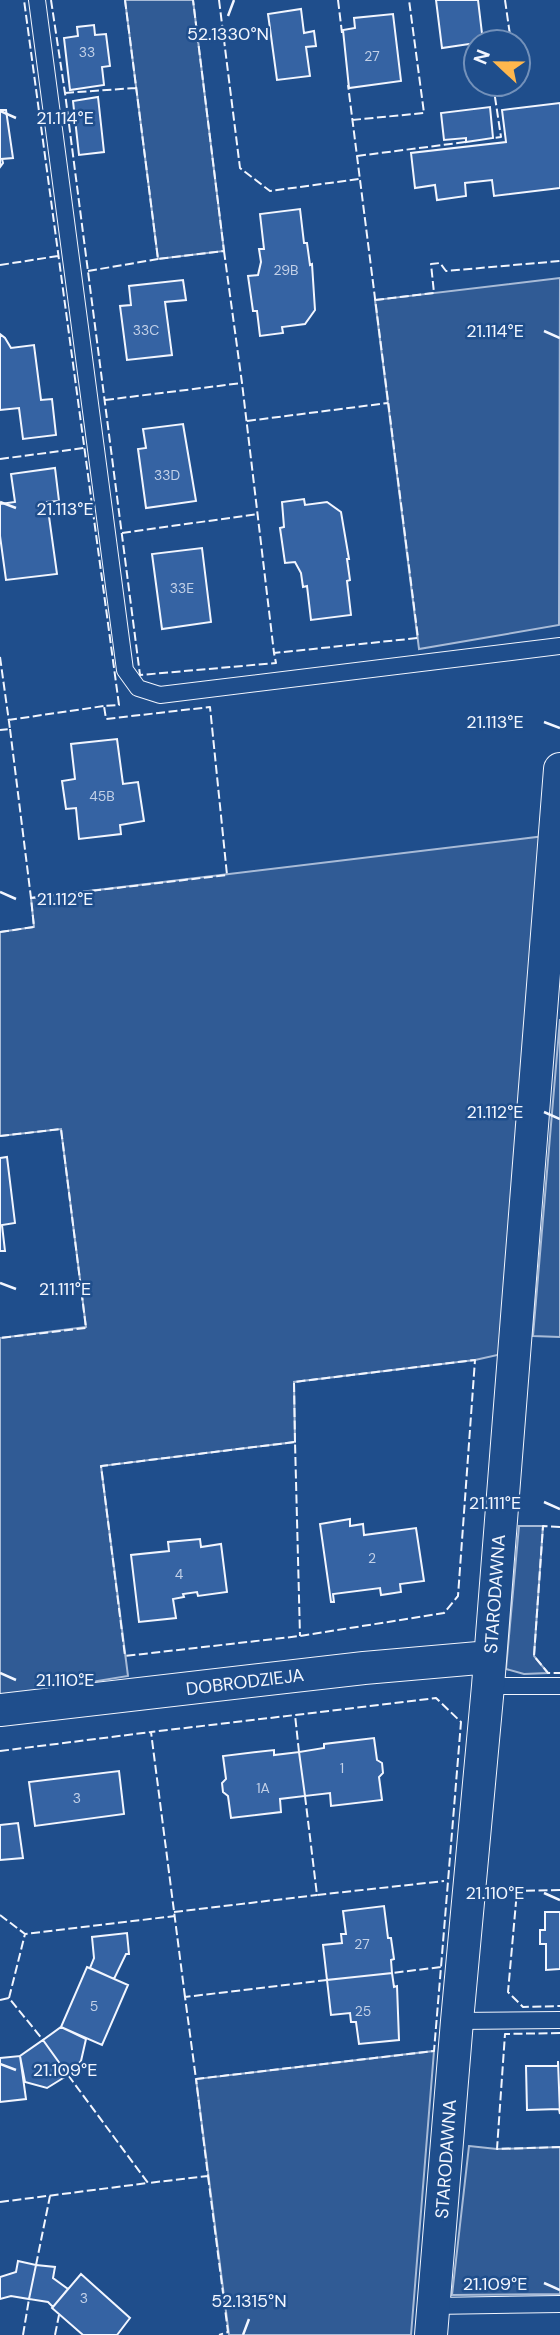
<svg xmlns="http://www.w3.org/2000/svg" width="560" height="2335" font-family="'DM Sans',sans-serif">
	<style>
		.built { fill: #305b95; stroke: #a8bbd7; stroke-width: 2 }
		.building { fill: #3563a3; stroke: #f2f6ff; stroke-width: 2 }
		.lines { fill: none; stroke-linecap: round; stroke-linejoin: round }
		.lane-casing { stroke: #f2f6ff; stroke-width: 18 }
		.street-casing { stroke: #f2f6ff; stroke-width: 34 }
		.lane { stroke: #1f4e8c; stroke-width: 16 }
		.street { stroke: #1f4e8c; stroke-width: 32 }
		.fence { stroke: #f2f6ff; stroke-width: 2; stroke-dasharray: 9 3.5; stroke-linecap: butt }
		.ticks { fill: none; stroke: #f2f6ff; stroke-width: 2.5 }
		.labels { text-anchor: middle; stroke-width: 5; stroke-linejoin: round; paint-order: stroke }
		.number-label { font-size: 14px; fill: #c3d1e8 }
		.street-label { font-size: 18px; fill: #f2f6ff; stroke: #1f4e8c }
		.ticks-label { font-size: 18px; text-anchor: middle; fill: #f2f6ff; stroke: #1f4e8c; stroke-width: 5; stroke-linejoin: round; paint-order: stroke }
	</style>
	<rect width="100%" height="100%" fill="#1f4e8c"/>
	<path class="built" d="M125,0H193L224,251L158,259Z
		M560,278L559,625L419,649L375,300Z
		M545,836L502,1354L475,1360L294,1382L295,1442L101,1466L128,1676L0,1697V1338L86,1327L61,1129L0,1136V932L34,927L31,898Z
		M560,1019V1337L533,1336Z
		M519,1526H543L534,1656L548,1673L524,1674L506,1669Z
		M434,2051L411,2335H229L196,2079Z
		M469,2146L497,2149L560,2147V2294L452,2295Z"/>
	<path class="building" d="M436,0H478L483,42L442,48Z
		M301,9L304,33L314,31L316,46L306,47L310,76L277,80L268,14Z
		M393,14L401,81L349,88L343,30L355,28L354,18Z
		M94,25L95,35L106,34L110,66L102,67L104,85L70,90L64,38L78,36L77,27Z
		M98,97L104,152L79,155L73,101Z
		M560,103V188L494,196L492,180L465,183L466,196L437,200L435,185L415,188L411,153L506,142L502,110Z
		M490,107L493,138L466,142V138L444,140L441,113Z
		M0,110H6L13,158L2,159L3,163L0,167Z
		M300,209L304,243H307L310,265L312,264L315,310L305,324L282,327L283,333L260,336L257,311H253L248,276L258,275L261,262L259,249H264L260,214Z
		M183,280L186,300L165,302L172,355L127,360L120,306L131,305L129,286Z
		M0,334L5,338L11,348L34,345L41,400L52,399L56,435L23,439L19,408L0,410Z
		M183,424L196,501L146,508L138,449L146,448L143,429Z
		M55,468L59,501L47,502L57,574L6,580L0,536V504L15,502L11,474Z
		M304,499L305,505L327,502L341,512L349,559H347L350,580L347,581L351,615L311,620L307,586L303,587L301,573L295,562L285,563L280,528L284,527L282,502Z
		M202,548L211,622L162,629L152,554Z
		M117,739L123,784L138,782L144,821L120,825L121,834L79,839L76,808L66,809L62,781L75,779L71,744Z
		M7,1157L15,1223L2,1225L5,1251H0V1158Z
		M350,1519V1526L363,1524L364,1535L416,1528L424,1581L400,1584L401,1592L381,1595L380,1588L333,1594L334,1602H331L320,1524Z
		M200,1539L201,1547L221,1544L227,1592L198,1596L197,1592L183,1594L184,1597L173,1599L176,1618L139,1622L131,1555L169,1551L168,1542Z
		M374,1738L377,1760L382,1763L383,1773L379,1777L382,1800L331,1806L330,1793L305,1796L299,1752L324,1748V1744Z
		M274,1750V1755L299,1752L305,1796L280,1799L281,1812L231,1818L228,1796L223,1792L222,1783L226,1779L223,1756Z
		M119,1771L124,1814L35,1826L29,1782Z
		M18,1823L23,1858L0,1860V1825Z
		M384,1906L388,1938H391L394,1959L391,1960L392,1973L327,1980L323,1945L342,1943L341,1934H346L343,1911Z
		M545,1912H560V1969L546,1970V1944H540V1930H545Z
		M127,1933L129,1954H126L114,1979L90,1968L94,1958L92,1937Z
		M87,1967L128,1985L102,2045L61,2027Z
		M392,1973L394,1987L397,1986L399,2040L359,2044L356,2022H351L350,2013L331,2015L327,1980Z
		M61,2027L86,2039L81,2061L68,2075L43,2040Z
		M43,2040L68,2075L47,2088L25,2082L20,2056Z
		M20,2056L26,2099L0,2102V2058Z
		M558,2061L560,2114L559,2109L527,2110L526,2066H558Z
		M18,2261L36,2265L29,2299L11,2296L0,2299V2277L16,2272Z
		M36,2265L55,2267L53,2278L68,2289L53,2307L48,2302L29,2299Z
		M81,2274L130,2318L117,2335H83L52,2308Z"/>
	<g class="lines">
		<g class="lane-casing">
			<path id="lane" d="M37,0L125,670L138,688L160,695L560,646
				M488,1686H560
				M457,2021L560,2020
				M433,2306L560,2304"/>
		</g>
		<g class="street-casing">
			<path id="street" d="M0,1710L364,1668L490,1657
				M431,2335L457,2021L488,1686L560,769"/>
		</g>
		<use href="#lane" class="lane"/>
		<use href="#street" class="street"/>
		<path class="fence" d="M51,0L65,93L140,675L276,663L274,653L418,638L348,85
			M125,0L158,259L224,251L193,0
			M219,0L240,168L270,191L359,179
			M338,0L342,33
			M505,0L511,42
			M493,84L501,137L493,138
			M65,93L136,88
			M352,120L424,113L409,0
			M357,156L466,142
			M224,251L242,383L274,653
			M0,265L58,256
			M88,271L158,259
			M375,300L434,293L431,264L440,263L446,271L560,261
			M105,400L242,383
			M247,421L388,403
			M0,459L84,448
			M122,533L258,514
			M0,657L10,729L0,730
			M8,720L104,706
			M10,729L31,898
			M0,932L34,927L31,898L227,875L210,707L106,719L104,706L119,705L24,0
			M0,1136L61,1129L86,1328L0,1338
			M295,1442L294,1382L475,1360L458,1596L444,1613L300,1636L125,1656L101,1466L295,1442L300,1636
			M560,1527L543,1526L534,1656L548,1673H560
			M0,1751L151,1732
			M299,1752L295,1715L436,1698L461,1722L441,1967
			M305,1796L317,1895L444,1881
			M560,1890L517,1891L508,1992L523,2007L560,2006
			M174,1912L317,1895
			M0,1915L25,1934L175,1916
			M327,1980L185,1997L196,2079L434,2051L441,1967L392,1973
			M185,1997L151,1732L295,1715
			M9,1998L25,1934
			M0,2000L9,1998L43,2040
			M560,2033L505,2034L497,2149L560,2147
			M68,2075L148,2183L208,2176L196,2079
			M208,2176L228,2332L219,2335
			M0,2202L148,2183
			M36,2265L50,2196
			M23,2335L29,2299
			M55,2335L59,2315"/>
	</g>
	<path class="ticks" d="M228,16L234,0M0,111L16,118M544,331L560,338M0,502L16,508M544,722L560,728M0,892L16,899M544,1112L560,1119M0,1283L16,1289M544,1502L560,1509M0,1673L16,1680M544,1893L560,1900M0,2064L16,2070M544,2283L560,2290M243,2335L249,2319"/>
	<g class="labels">
		<g class="number-label">
			<text x="87" y="57">33</text>
			<text x="372" y="61">27</text>
			<text x="286" y="275">29B</text>
			<text x="146" y="335">33C</text>
			<text x="167" y="480">33D</text>
			<text x="182" y="593">33E</text>
			<text x="102" y="801">45B</text>
			<text x="372" y="1563">2</text>
			<text x="179" y="1579">4</text>
			<text x="342" y="1773">1</text>
			<text x="263" y="1793">1A</text>
			<text x="77" y="1803">3</text>
			<text x="362" y="1949">27</text>
			<text x="94" y="2011">5</text>
			<text x="363" y="2016">25</text>
			<text x="84" y="2303">3</text>
		</g>
		<g class="street-label">
			<text transform="translate(495 1594) rotate(-86)" y="6">STARODAWNA</text>
			<text transform="translate(245 1682) rotate(-7)" y="6">DOBRODZIEJA</text>
			<text transform="translate(446 2159) rotate(-86)" y="6">STARODAWNA</text>
		</g>
	</g>
	<g class="ticks-label">
		<text x="228" y="40">52.1330°N</text>
		<text x="65" y="124">21.114°E</text>
		<text x="495" y="337">21.114°E</text>
		<text x="65" y="515">21.113°E</text>
		<text x="495" y="728">21.113°E</text>
		<text x="65" y="905">21.112°E</text>
		<text x="495" y="1118">21.112°E</text>
		<text x="65" y="1295">21.111°E</text>
		<text x="495" y="1509">21.111°E</text>
		<text x="65" y="1686">21.110°E</text>
		<text x="495" y="1899">21.110°E</text>
		<text x="65" y="2076">21.109°E</text>
		<text x="495" y="2290">21.109°E</text>
		<text x="249" y="2307">52.1315°N</text>
	</g>
	<g transform="translate(497 63) rotate(292)"><circle r="33" fill="#1f4e8c" stroke="#7391ba" stroke-width="2"/>
	<path d="M0-5L12 26L0 18L-12 26Z" fill="#ffb74d"/>
	<text y="-10" font-size="19" font-weight="bold" text-anchor="middle" fill="#f2f6ff">N</text>
	</g>
</svg>
